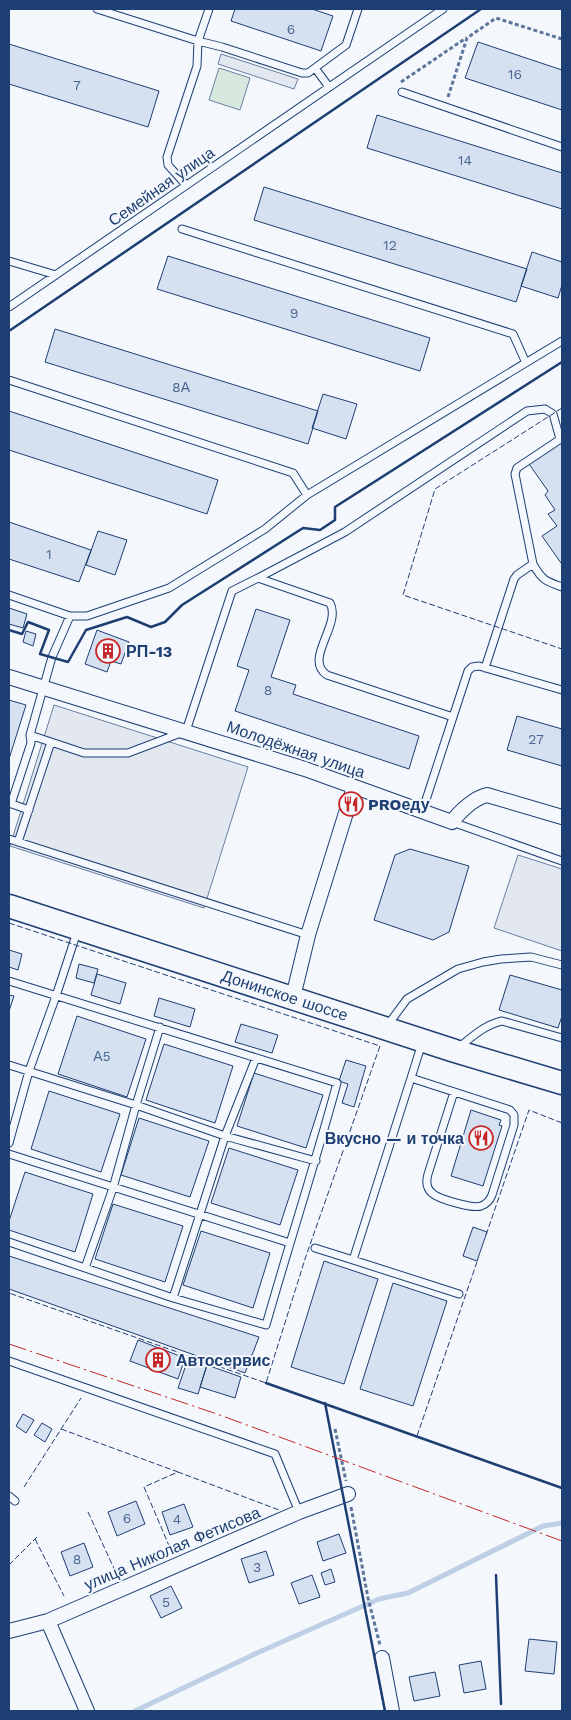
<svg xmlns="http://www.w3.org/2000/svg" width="571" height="1720" font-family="'Work Sans',sans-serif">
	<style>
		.green { fill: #d7e8df; stroke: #687fa3 }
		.parking { fill: #e3e8f0; stroke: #687fa3 }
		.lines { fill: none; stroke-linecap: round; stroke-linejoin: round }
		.stream { stroke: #bed0e5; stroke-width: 5 }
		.building { fill: #d5e0f0; stroke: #1d3f73 }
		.lane-casing { stroke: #1d3f73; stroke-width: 9 }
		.street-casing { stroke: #1d3f73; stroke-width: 16 }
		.primary-casing { stroke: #1d3f73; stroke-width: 25 }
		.path { stroke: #5e769c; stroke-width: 3; stroke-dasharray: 4 2.5; stroke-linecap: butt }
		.lane { stroke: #f4f7fb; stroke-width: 7 }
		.street { stroke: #f4f7fb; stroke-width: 14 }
		.primary { stroke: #f4f7fb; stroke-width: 22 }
		.fence { stroke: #1d3f73; stroke-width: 1; stroke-dasharray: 6 2.5; stroke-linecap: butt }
		.wall { stroke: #1d3f73; stroke-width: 2.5 }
		.power { stroke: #c62828; stroke-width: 1; stroke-dasharray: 18 4 2.5 4; stroke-linecap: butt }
		.labels { text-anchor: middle; stroke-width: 4; stroke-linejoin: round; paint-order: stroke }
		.number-label { font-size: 14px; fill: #4b6792 }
		.street-label { font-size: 16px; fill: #1d3f73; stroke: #f4f7fb }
		.poi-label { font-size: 16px; font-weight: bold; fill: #1d3f73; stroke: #f4f7fb; text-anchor: start }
	</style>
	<rect width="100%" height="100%" fill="#f4f7fb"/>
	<path class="green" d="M219,68L250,78L240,110L209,100Z"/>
	<path class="parking" d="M221,54L298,79L294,89L218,64Z
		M54,705L248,767L204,908L10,846Z
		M518,855L562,869V951L494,928Z"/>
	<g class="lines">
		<path class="stream" d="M135,1711L257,1653L379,1599L408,1593L543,1526L562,1523"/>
	</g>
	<path class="building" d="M235,9H312L333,16L321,51L231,21Z
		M478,42L562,70V110L465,78Z
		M9,44L159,91L148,127L9,84Z
		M377,115L562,173V209L367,148Z
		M264,187L527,269L516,302L254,220Z
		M532,252L562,262V285L558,298L521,286Z
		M168,256L430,338L420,371L157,289Z
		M55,329L318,411L308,444L45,362Z
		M323,394L357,404L346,439L312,428Z
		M9,411L218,480L207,514L9,450Z
		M560,442L562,445V562L561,563L542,536L557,526L548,514L555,510L545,495L548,491L529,464Z
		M9,522L91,550L79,582L9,559Z
		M98,531L127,540L115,575L86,565Z
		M9,608L27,614L23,628L9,624Z
		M256,609L290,620L271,677L296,685L293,694L419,736L409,769L235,711L249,670L237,666Z
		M97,630L129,642L121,664L111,661L107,672L85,664Z
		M26,631L36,634L33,646L23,642Z
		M9,700L26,705L9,759Z
		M517,716L562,729V766L507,750Z
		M410,849L469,866L449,932L433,940L374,920L395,855Z
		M9,950L22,954L18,970L9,967Z
		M79,964L98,969L94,983L76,978Z
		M97,974L126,983L120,1004L91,995Z
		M510,975L562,990V1016L558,1028L499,1010Z
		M9,995L14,996L9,1011Z
		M159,998L195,1009L190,1027L154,1016Z
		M77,1016L146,1039L127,1097L58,1074Z
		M241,1024L278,1035L272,1053L235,1042Z
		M164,1044L233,1066L215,1123L146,1100Z
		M346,1060L366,1066L354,1107L342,1103L348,1084L339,1081Z
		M254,1073L323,1095L306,1148L237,1126Z
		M49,1091L120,1114L101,1172L31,1149Z
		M471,1110L501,1120L499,1125L502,1126L483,1186L451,1176Z
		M139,1118L209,1141L190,1197L121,1175Z
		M229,1148L298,1170L280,1225L211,1203Z
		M25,1172L93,1194L75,1252L9,1230V1221Z
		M113,1204L183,1226L165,1282L95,1259Z
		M473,1227L487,1232L477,1261L463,1256Z
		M201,1231L270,1253L253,1308L183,1285Z
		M9,1256L259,1337L245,1373L9,1289Z
		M324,1261L378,1279L344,1384L291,1367Z
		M393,1283L447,1301L413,1406L360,1389Z
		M138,1340L185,1358L178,1379L130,1361Z
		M188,1359L207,1365L198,1394L178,1388Z
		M207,1365L241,1377L235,1398L200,1387Z
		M23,1414L34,1420L26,1433L16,1426Z
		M42,1423L52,1429L45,1442L34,1435Z
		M136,1501L145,1524L117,1536L108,1512Z
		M184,1504L193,1527L170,1535L162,1512Z
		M339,1534L346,1553L323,1561L317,1542Z
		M84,1543L93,1567L70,1576L61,1552Z
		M266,1551L274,1575L249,1583L241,1559Z
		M331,1569L335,1582L325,1585L321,1573Z
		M312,1575L320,1597L299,1604L291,1583Z
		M171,1586L182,1608L161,1618L150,1596Z
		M529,1639L557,1642L554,1674L525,1671Z
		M481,1661L486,1689L464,1693L459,1665Z
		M435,1672L440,1696L414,1701L409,1677Z"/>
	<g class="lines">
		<g class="lane-casing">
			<path id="lane" d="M97,9L198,41L209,9
				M315,68L329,87
				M402,92L562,147
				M186,185L168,165L167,157L197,66L198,41L222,47L302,73H308L346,45L358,9
				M182,229L513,334L526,363
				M9,261L56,275
				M9,307L443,9
				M9,380L293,473L307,495
				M562,438L517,468L515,474L533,564C542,580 545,581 562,587
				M258,578L345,532L527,411L545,409L553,414L560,439
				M9,595L70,616H87L169,588L265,529L307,495L562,341
				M485,668L514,579L517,575L533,564
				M453,717L468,671L472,667L479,666L562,690
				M51,742L84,753H128L186,731L232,591L258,578L330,603C342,625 303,659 327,675L453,717L422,812
				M9,803L29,810
				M11,804L31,743L30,735
				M452,822L562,861
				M9,839L308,935
				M18,842L51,742L30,735L52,657L70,616
				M9,981L337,1083C315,1164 289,1244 266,1325L173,1298L9,1242
				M387,1026L407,999L458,969L483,962L501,959L531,957L562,965
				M422,1043L411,1078L510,1110L514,1115V1125L492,1195C490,1200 487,1204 481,1206C473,1209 438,1199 432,1193C426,1188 426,1181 428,1174L454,1092
				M458,1048C472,1037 484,1025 502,1021L562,1038
				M9,1065L136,1105L225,1136L316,1161
				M411,1078L353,1260L459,1294
				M9,1143L29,1071L56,996L77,932
				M9,1154L290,1243
				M315,1248L353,1260
				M85,1268L113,1188L136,1105L160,1027
				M173,1298L225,1136L256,1058
				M9,1361L275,1454L299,1512
				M9,1496L15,1501"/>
		</g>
		<g class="street-casing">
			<path id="street" d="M9,677L305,769L452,822C459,812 474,798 487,795L562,817
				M293,997L308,935L354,787
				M48,1621L87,1711
				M9,1631L48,1621L299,1512L348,1494
				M382,1658L392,1711"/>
		</g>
		<g class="primary-casing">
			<path id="primary" d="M9,906L455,1051L562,1083"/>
		</g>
		<path class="path" d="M401,82L466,38
			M448,97L467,38L496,18L562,39
			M335,1429L346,1481
			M351,1507L368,1598L380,1645"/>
		<use href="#lane" class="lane"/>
		<use href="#street" class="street"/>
		<use href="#primary" class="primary"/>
		<path class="fence" d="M562,408L435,489L403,595L562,649
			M9,923L380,1046L306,1256L266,1383L9,1293
			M486,1235L529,1110L562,1123
			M61,1429L178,1472
			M417,1436L478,1259
			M24,1487L81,1398
			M88,1512L117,1575
			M35,1539L64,1596
			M173,1555L144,1487L178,1472L279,1510
			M9,1565L37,1537"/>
		<path class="wall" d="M9,331L481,9
			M9,630L22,634L28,622L49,630L40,654L68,662L86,630L127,617L151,627L165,622L182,605L303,528L320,530L335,520V507L562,362
			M266,1383L562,1488
			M325,1403L385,1711
			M496,1575L501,1704"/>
		<path class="power" d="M9,1344L217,1414L562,1541"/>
	</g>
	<defs>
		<g id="building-ring" transform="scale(1.25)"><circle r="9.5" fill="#f4f7fb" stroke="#c62828" stroke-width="1.5"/><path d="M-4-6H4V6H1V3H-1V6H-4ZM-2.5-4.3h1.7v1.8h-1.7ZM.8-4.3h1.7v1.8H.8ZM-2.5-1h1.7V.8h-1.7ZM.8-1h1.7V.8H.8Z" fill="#c62828"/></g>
		<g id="restaurant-ring" transform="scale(1.25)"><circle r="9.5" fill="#f4f7fb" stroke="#c62828" stroke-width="1.5"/><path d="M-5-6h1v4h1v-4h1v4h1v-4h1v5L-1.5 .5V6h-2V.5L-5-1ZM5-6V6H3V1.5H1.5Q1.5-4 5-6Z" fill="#c62828"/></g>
	</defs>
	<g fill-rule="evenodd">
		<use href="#building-ring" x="108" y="651"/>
		<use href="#restaurant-ring" x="351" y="804"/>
		<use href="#restaurant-ring" x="481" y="1138"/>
		<use href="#building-ring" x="158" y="1360"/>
	</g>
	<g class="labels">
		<g class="number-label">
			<text x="291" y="34">6</text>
			<text x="515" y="79">16</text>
			<text x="77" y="90">7</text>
			<text x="465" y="165">14</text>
			<text x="390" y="250">12</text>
			<text x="294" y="318">9</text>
			<text x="181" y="392">8А</text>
			<text x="49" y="559">1</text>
			<text x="268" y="695">8</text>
			<text x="536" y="744">27</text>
			<text x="102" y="1061">А5</text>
			<text x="127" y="1523">6</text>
			<text x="177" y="1524">4</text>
			<text x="77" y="1564">8</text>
			<text x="257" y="1572">3</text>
			<text x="166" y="1607">5</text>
		</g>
		<g class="street-label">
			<text transform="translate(161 186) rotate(-35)" y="6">Семейная улица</text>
			<text transform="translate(296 749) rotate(19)" y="6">Молодёжная улица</text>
			<text transform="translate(285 995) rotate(18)" y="6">Донинское шоссе</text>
			<text transform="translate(172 1548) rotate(-23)" y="6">улица Николая Фетисова</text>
		</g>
		<g class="poi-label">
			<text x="126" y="657">РП-13</text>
			<text x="368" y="810">PROеду</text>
			<text x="464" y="1144" text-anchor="end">Вкусно — и точка</text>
			<text x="176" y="1366">Автосервис</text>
		</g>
	</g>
	<rect width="571" height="1720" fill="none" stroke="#1d3f73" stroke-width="20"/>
</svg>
